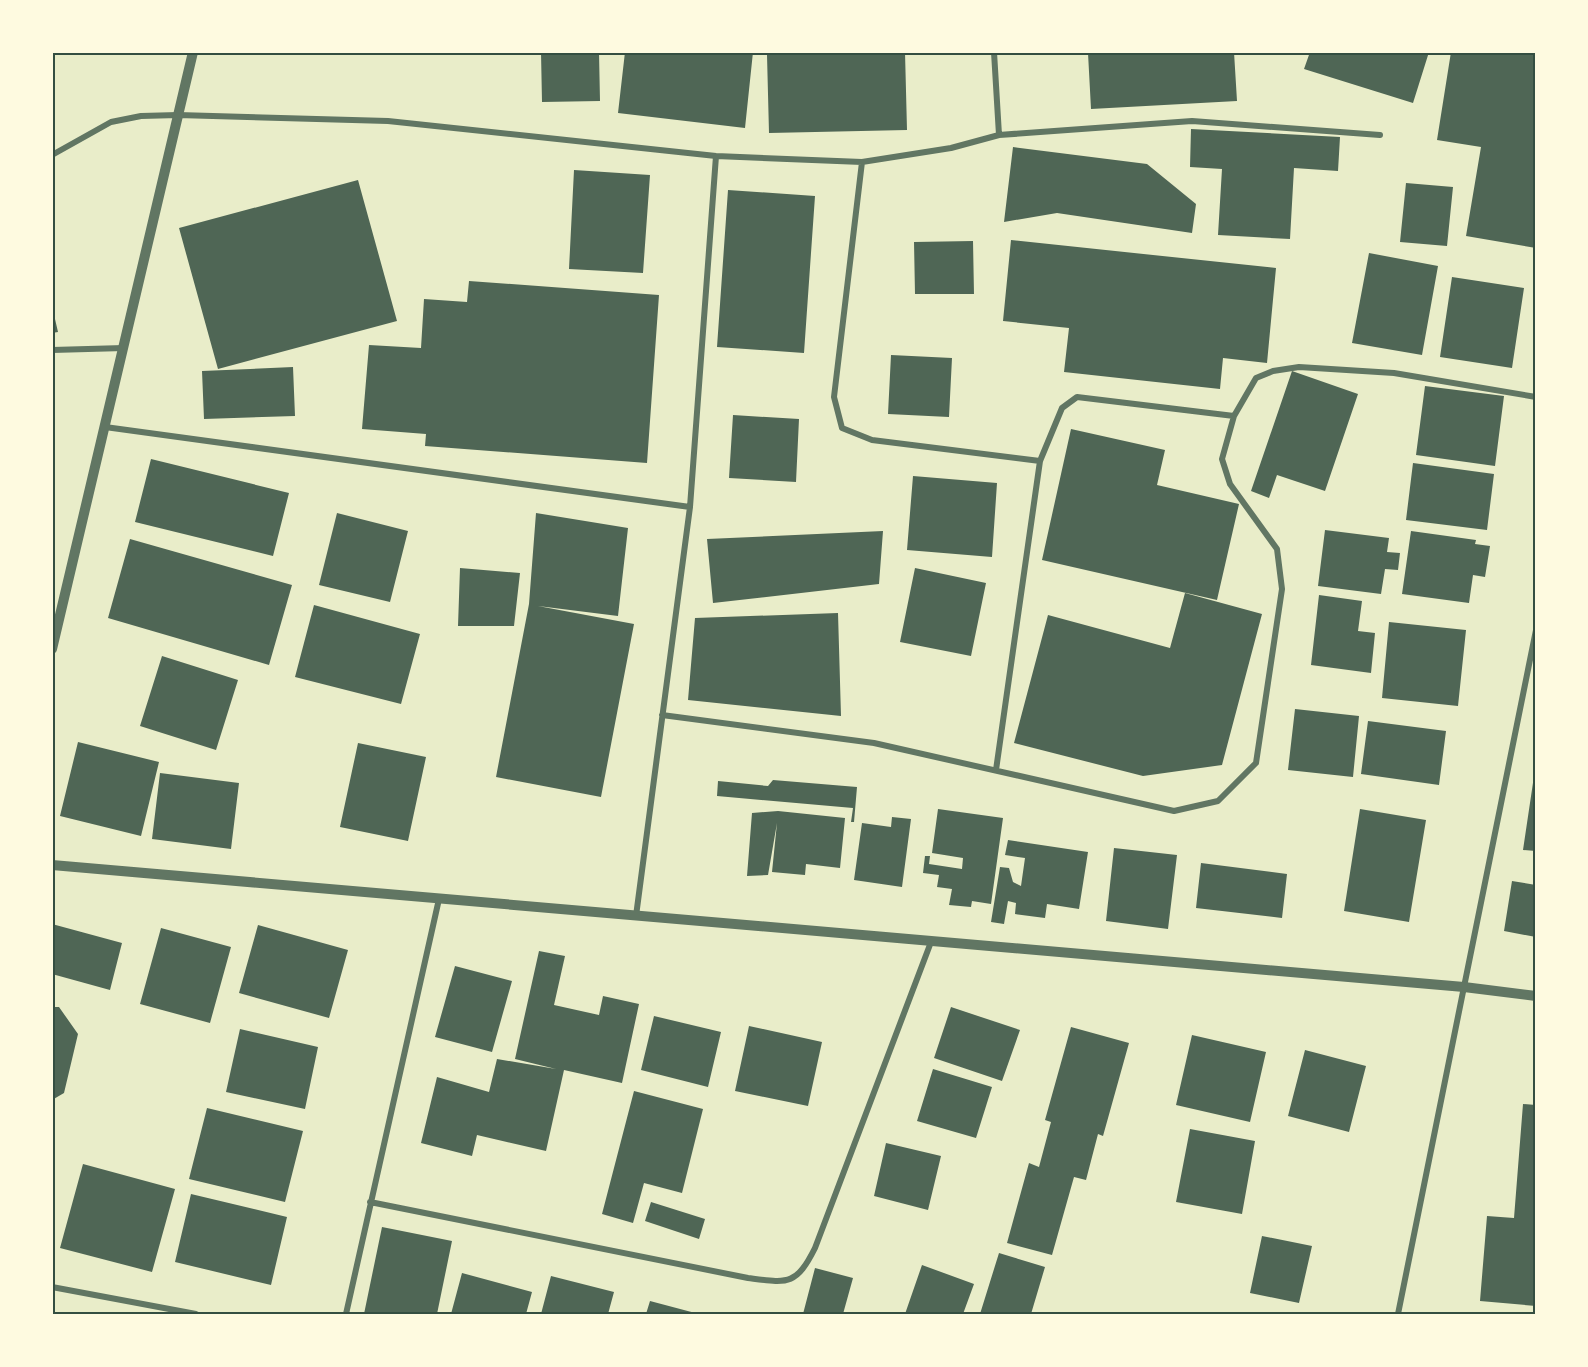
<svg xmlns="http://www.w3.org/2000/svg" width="1588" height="1367" font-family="Manrope,sans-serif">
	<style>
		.building { fill: #4f6655 }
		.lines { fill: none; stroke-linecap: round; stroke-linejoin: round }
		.minor { stroke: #617663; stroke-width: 6 }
		.tertiary { stroke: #617663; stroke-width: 10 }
		.neatline { fill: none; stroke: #344e41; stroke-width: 2 }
	</style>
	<rect width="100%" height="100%" fill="#e9edc9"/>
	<path class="building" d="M541,52H599L600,101L542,102Z
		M625,52H753L745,128L618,113Z
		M855,52H905L907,130L769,133L767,55Z
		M1100,52H1234L1237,101L1091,109L1088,53Z
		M1310,52H1429L1413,103L1304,69Z
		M1451,52H1536V248L1466,236L1481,147L1437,140Z
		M1191,129L1340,137L1338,171L1294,168L1290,239L1218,235L1222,169L1190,167Z
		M1013,147L1147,164L1196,204L1192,233L1057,213L1004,222Z
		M574,170L650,175L643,273L569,269Z
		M358,180L397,321L218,369L179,228Z
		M1406,183L1453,187L1447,246L1400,242Z
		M728,190L815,196L804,353L717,347Z
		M1011,240L1276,268L1267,363L1223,358L1220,389L1064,372L1069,328L1003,321Z
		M973,241L974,294H915L914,242Z
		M1369,253L1438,266L1422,355L1352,343Z
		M1452,277L1524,288L1512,368L1440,357Z
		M469,281L659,295L647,463L425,446L426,434L362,429L369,345L421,348L424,299L467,302Z
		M52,306L58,332L52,333Z
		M891,355L952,358L949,417L888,414Z
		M293,367L295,416L204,419L202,371Z
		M1292,371L1358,394L1325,491L1277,475L1269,498L1251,491Z
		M1425,386L1504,396L1495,466L1416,455Z
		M733,415L799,419L796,482L729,478Z
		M1071,429L1165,450L1157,485L1239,504L1217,600L1042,560Z
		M151,459L289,493L273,556L135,522Z
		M1413,463L1494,474L1487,530L1406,520Z
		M913,476L997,483L992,557L907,550Z
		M337,513L408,531L390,602L319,585Z
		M536,513L628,528L618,616L538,606L634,624L601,797L496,777L529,604Z
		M1325,530L1389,538L1387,552L1400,553L1398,570L1385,569L1381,594L1318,586Z
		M883,531L879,584L713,603L707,539Z
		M1411,531L1476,540L1475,544L1490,546L1485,577L1473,575L1469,603L1402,594Z
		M130,539L292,585L269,665L108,618Z
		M460,568L520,573L514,626H458Z
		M915,568L986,583L971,656L900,642Z
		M1185,593L1262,614L1222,765L1143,776L1014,743L1048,615L1170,648Z
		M1319,595L1362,601L1358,631L1375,633L1371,673L1311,665Z
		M314,605L420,634L401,704L295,677Z
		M838,613L841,716L688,700L695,618Z
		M1389,622L1466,630L1458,706L1382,698Z
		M162,656L238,680L216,750L140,726Z
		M1295,709L1359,716L1353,777L1288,770Z
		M1368,721L1446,731L1439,785L1361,774Z
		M78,742L159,762L141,836L60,816Z
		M358,743L426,757L408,841L340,827Z
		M160,773L239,783L231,849L152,839Z
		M1534,776H1536V851L1523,850Z
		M773,780L857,787L854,822H851L853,808L717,796L718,781L768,786Z
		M938,809L1003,818L991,904L972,901L971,907L949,905L952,889L937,887L939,875L923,873L925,856H930L929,864L962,869L963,858L932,853Z
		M1360,809L1426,820L1409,922L1344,911Z
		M778,811L845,818L840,868L806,864L805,875L772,872L777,823L768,875L747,876L752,813Z
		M892,817L911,819L902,887L854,880L862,823L891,827Z
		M1008,840L1088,852L1079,909L1047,904L1045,918L1015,914L1016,903L1008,901L1004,924L991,922L1000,867L1009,868L1013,882L1021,886L1025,858L1005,855Z
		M1114,848L1177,855L1168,929L1106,921Z
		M1201,863L1287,874L1282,918L1196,908Z
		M1512,881L1536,885V937L1504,931Z
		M52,924L122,943L110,990L52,974Z
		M258,925L348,950L329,1018L239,993Z
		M161,928L231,947L210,1023L140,1004Z
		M539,951L565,956L554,1005L599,1015L603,996L639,1004L622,1083L564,1070L546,1151L477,1135L472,1156L421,1143L437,1077L489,1092L497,1059L556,1069L515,1059Z
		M455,966L512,981L492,1052L435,1037Z
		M52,1007H59L78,1034L64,1093L52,1100Z
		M951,1007L1020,1030L1002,1081L934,1058Z
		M654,1016L721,1032L708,1087L641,1070Z
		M749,1026L822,1042L808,1106L735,1091Z
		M1071,1027L1129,1043L1103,1136L1098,1134L1086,1180L1074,1177L1052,1255L1007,1243L1029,1163L1039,1167L1051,1122L1045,1120Z
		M240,1029L318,1047L305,1109L226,1092Z
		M1192,1035L1266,1052L1250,1122L1176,1105Z
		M1305,1050L1366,1066L1349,1132L1288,1116Z
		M933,1069L992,1087L976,1138L917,1121Z
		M634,1091L703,1109L682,1193L644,1183L633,1223L602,1214Z
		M1523,1104L1536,1105V1306L1480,1301L1487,1216L1514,1218Z
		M207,1108L303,1131L285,1202L189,1179Z
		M1190,1129L1255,1141L1242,1214L1176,1202Z
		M886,1143L941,1156L928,1210L874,1196Z
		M83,1164L175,1189L152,1272L60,1248Z
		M191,1194L287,1217L271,1285L175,1262Z
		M651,1202L705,1219L699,1239L645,1221Z
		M382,1227L452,1241L437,1314H364Z
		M1262,1236L1312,1246L1299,1303L1250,1293Z
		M999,1253L1045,1267L1031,1314H980Z
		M922,1265L974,1284L963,1314H905Z
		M815,1268L853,1278L843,1314H803Z
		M462,1273L532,1292L526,1314H451Z
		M551,1276L614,1292L608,1314H541Z
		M650,1301L699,1314H646Z"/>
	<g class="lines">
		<path class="minor" d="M999,135L1192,121L1380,135
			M52,155L111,122L141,116L178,115L388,121L716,156L862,162L951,148L999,135L994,52
			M862,162L834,397L842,428L872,440L1040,461
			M52,350L124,348
			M105,427L690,507
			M662,715L874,743L1174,811L1218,801L1256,763L1282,589L1277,549L1230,484L1222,459L1234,416L1256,378L1273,371L1299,367L1394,373L1536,397
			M996,770L1040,461L1062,408L1077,397L1234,416
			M636,916L690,507L716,156
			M370,1202L748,1278C788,1283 796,1286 815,1248L931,942
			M52,1287L196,1314
			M346,1314L439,899
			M1398,1314L1536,630"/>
		<path class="tertiary" d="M52,649L193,52
			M52,865L1464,987L1536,996"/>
	</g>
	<rect width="1588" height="1367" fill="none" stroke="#fefae0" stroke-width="108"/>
	<rect x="54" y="54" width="1480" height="1259" class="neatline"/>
</svg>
